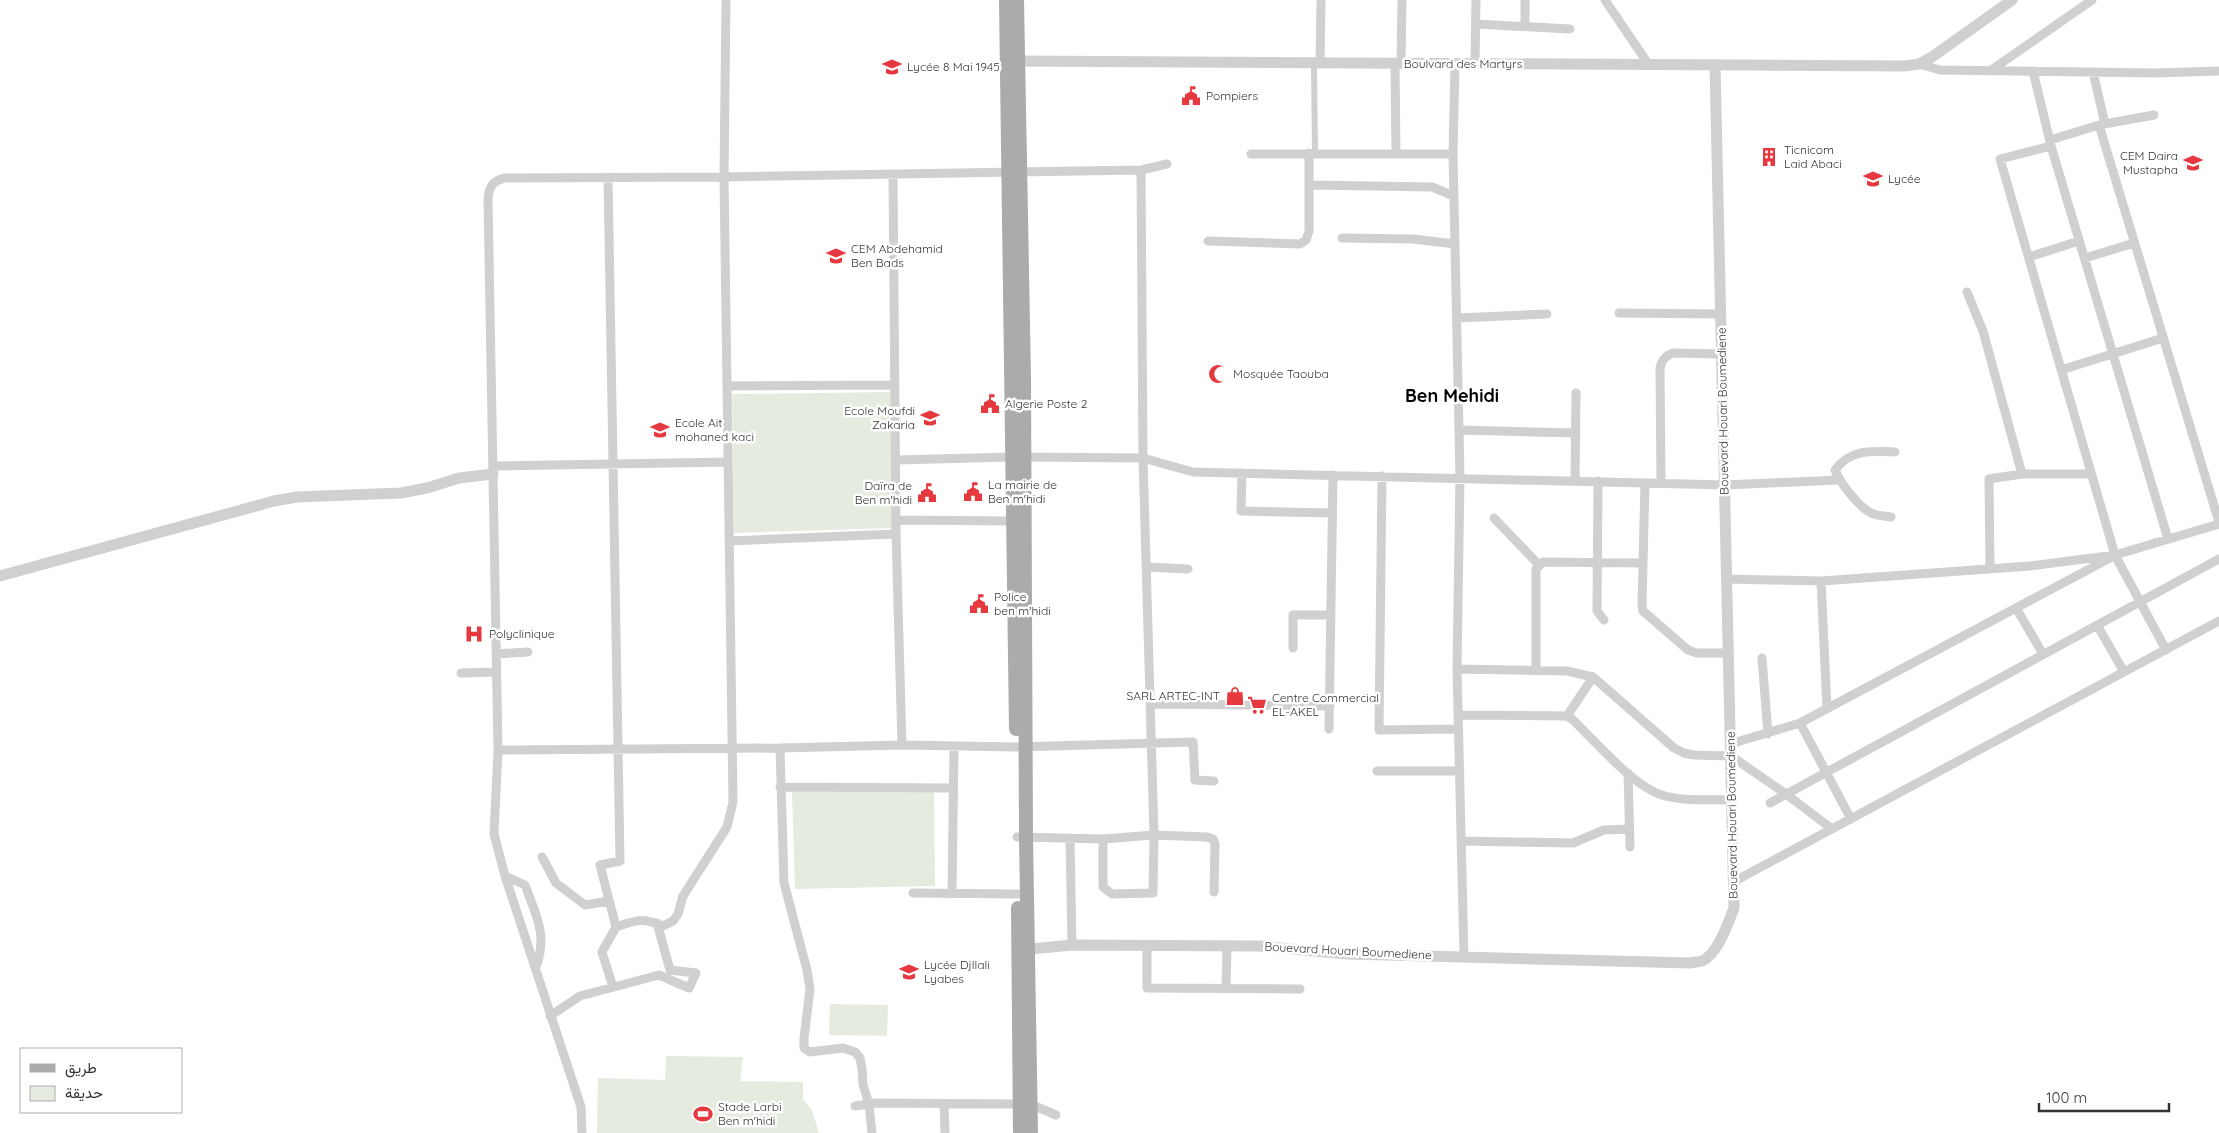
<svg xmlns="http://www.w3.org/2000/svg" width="2219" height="1133" font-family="Quicksand,Vazirmatn,sans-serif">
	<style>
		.green { fill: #e5ecdf }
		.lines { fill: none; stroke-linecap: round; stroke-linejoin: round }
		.pedestrian { stroke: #d0d0d0; stroke-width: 6 }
		.minor { stroke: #d0d0d0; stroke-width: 9 }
		.tertiary { stroke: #d0d0d0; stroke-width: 11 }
		.primary { stroke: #ababab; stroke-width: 14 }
		.labels { text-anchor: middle; stroke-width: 5; stroke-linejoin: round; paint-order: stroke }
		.street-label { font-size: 12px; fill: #333; stroke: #fff }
		.poi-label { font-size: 12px; fill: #333; stroke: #fff; text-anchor: start }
		.district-label { font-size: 18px; font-weight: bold; fill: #000; stroke: #fff }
	</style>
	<rect width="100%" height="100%" fill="#fff"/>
	<path class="green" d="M892,392L893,528L734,533L732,394Z
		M934,790L935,886L795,889L792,792Z
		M830,1004L888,1005L887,1036L829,1035Z
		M666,1056L743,1057L740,1081L803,1082V1099L812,1110L819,1133H597L598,1078L665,1080Z"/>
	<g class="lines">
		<path class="pedestrian" d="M1314,64L1315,153"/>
		<path class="minor" d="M1605,0L1649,65
			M1476,24L1570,29
			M1525,26V0
			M1320,64L1321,0
			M1395,64L1396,154
			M1401,64L1402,0
			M1455,64L1453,154L1460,477L1457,669L1464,957
			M1475,64L1476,0
			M1919,64L1940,70L2156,73L2219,71
			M1990,71L2092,0
			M2033,71L2051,146L2168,539
			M2093,72L2105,124
			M2099,125L2219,522
			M2050,140L2099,125L2154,115
			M2051,146L2000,159L2115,555L2166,650
			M1251,154H1453
			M1167,164L1141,170L724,177L505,178C492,181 489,187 488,200L498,750L780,748L902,745L1016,747L1193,742L1195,780L1214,781
			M893,174L896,534L902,745
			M608,178L620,861L600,865L616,927
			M1309,185L1432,187L1454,196
			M1342,238L1413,239L1455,244
			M1208,241L1300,244L1306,240L1309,231V153
			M2029,257L2079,241
			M2085,258L2134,243
			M1967,292L1983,331L2022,474
			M1619,313L1721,314
			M1457,318L1547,314
			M2061,370L2163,338
			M727,386L895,385
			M1459,430L1576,433
			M896,460L1012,457L1143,458L1193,472L1725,485L1839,480
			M493,466L728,462
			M1242,473L1241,511L1332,513
			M1382,476L1379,730L1459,729
			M1575,481L1576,393
			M1598,481L1597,611L1604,620
			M1645,483L1642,605L1643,611L1688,650L1697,653H1728
			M1661,483L1660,368C1662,360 1665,356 1673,353L1722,354
			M1891,517C1885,516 1877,516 1871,513C1859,507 1840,483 1835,470C1850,449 1871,451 1895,452
			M1494,518L1539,565
			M896,520L1013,521
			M729,541L896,534
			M1146,567L1188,569
			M1990,569L1989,479L2022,474H2091
			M1727,579L1821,581L2030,566L2115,555L2219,524
			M1821,581L1827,709
			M2016,608L2043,654
			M2097,625L2124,672
			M1293,648V615H1331
			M496,654L528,652
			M1762,658L1768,734
			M1457,669L1567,671L1593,677L1674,748L1684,753L1694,755L1731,756L1786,794L1832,829
			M1536,671V569L1543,562L1643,563
			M461,673L496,672
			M1150,704L1330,706
			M1458,715L1567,716L1573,720C1595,741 1633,786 1662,795C1683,802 1709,799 1732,800
			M1567,716L1593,677
			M1800,723L1851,819
			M1329,729L1333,475
			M1730,744L1800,723L2110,558
			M780,748L784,883L807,970L810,989L804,1038V1048L810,1052L843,1048L855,1052L860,1058L862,1069L863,1085L869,1104L872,1133
			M498,750L494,834L505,876L581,1107L582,1133
			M1377,771H1460
			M1628,773L1630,847
			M780,787L953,788
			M1770,803L2219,559
			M1017,837L1103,839L1154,835L1207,837L1213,839L1215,844L1214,892
			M1070,838L1072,945
			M1103,839V887L1112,894L1153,893L1154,835L1143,458L1141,170
			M1461,841L1573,843L1604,830L1629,829
			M542,857L556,883L585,905L609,901
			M505,876L525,885C536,915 548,935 536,967
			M1733,882L2219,621
			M913,893L1027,894
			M952,894L954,747
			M1147,946V988L1300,989
			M613,987L602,952L616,927C637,920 642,917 663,926L673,921L678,914L683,896L727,827L733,802L724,177L726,0
			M1226,988L1227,946
			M550,1016L580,996L659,975L689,988L696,973L670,970L657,923
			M944,1104L945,1133
			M855,1106L875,1103L1030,1104L1056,1115"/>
		<path class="tertiary" d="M1011,61L1904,66L1919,64L1932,57L2012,0
			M0,576L274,501L297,497L401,493L427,488L459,478L493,474
			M1021,950L1072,945L1260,946L1348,954L1690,963C1693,962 1698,962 1702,961C1718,954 1728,923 1734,908L1715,65"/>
		<path class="primary" d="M1006,0L1016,729
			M1017,0L1024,378L1026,837L1031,1133
			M1018,908L1020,1133"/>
	</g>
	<defs>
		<g id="school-bare" transform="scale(1.5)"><path d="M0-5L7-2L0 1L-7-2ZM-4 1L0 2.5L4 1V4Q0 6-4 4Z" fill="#e5393f" stroke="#fff" stroke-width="2.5" paint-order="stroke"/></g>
		<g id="civic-bare" transform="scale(1.5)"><path d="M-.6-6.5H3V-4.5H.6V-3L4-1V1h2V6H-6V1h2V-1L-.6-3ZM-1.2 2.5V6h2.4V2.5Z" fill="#e5393f" stroke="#fff" stroke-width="2.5" paint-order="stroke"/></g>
		<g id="building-bare" transform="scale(1.5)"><path d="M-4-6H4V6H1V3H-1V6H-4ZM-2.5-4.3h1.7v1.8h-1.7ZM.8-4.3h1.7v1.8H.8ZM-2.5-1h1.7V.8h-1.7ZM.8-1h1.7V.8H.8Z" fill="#e5393f" stroke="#fff" stroke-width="2.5" paint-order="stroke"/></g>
		<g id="mosque-bare" transform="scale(1.5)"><path d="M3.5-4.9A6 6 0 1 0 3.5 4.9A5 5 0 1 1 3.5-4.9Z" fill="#e5393f" stroke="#fff" stroke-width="2.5" paint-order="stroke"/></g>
		<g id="hospital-bare" transform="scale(1.5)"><path d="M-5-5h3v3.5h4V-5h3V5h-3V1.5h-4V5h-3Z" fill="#e5393f" stroke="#fff" stroke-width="2.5" paint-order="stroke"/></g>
		<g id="shop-bare" transform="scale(1.5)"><path d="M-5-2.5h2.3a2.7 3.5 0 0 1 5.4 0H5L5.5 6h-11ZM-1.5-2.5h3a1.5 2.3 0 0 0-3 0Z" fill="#e5393f" stroke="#fff" stroke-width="2.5" paint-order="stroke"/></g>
		<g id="supermarket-bare" transform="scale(1.5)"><path d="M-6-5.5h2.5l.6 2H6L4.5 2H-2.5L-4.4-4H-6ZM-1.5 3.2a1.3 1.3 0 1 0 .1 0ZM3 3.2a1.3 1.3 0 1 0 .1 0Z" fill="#e5393f" stroke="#fff" stroke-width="2.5" paint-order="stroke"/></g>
		<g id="stadium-bare" transform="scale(1.5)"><path d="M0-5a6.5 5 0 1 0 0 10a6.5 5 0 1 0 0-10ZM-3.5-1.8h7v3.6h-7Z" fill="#e5393f" stroke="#fff" stroke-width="2.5" paint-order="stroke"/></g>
	</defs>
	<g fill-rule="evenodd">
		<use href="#school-bare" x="892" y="67"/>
		<use href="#civic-bare" x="1191" y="96"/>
		<use href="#building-bare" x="1769" y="157"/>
		<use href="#school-bare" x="2193" y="163"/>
		<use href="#school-bare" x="1873" y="179"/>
		<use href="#school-bare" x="836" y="256"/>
		<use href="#mosque-bare" x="1218" y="374"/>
		<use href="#civic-bare" x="990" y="404"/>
		<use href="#school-bare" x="930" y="418"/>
		<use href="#school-bare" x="660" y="430"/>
		<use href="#civic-bare" x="973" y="492"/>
		<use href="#civic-bare" x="927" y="493"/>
		<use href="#civic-bare" x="979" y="604"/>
		<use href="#hospital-bare" x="474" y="634"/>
		<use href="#shop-bare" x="1235" y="696"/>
		<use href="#supermarket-bare" x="1257" y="705"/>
		<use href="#school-bare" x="909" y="972"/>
		<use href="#stadium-bare" x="703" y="1114"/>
	</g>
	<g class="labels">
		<g class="street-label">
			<text x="1463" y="68">Boulvard des Martyrs</text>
			<text transform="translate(1723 411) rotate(-91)" y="4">Bouevard Houari Boumediene</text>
			<text transform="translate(1732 815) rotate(-91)" y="4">Bouevard Houari Boumediene</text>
			<text transform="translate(1348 951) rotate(3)" y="4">Bouevard Houari Boumediene</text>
		</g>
		<g class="poi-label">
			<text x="907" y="71">Lycée 8 Mai 1945</text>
			<text x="1206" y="100">Pompiers</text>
			<text x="1784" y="154">Ticnicom<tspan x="1784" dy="14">Laid Abaci</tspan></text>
			<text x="2178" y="160" text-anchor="end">CEM Daira<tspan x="2178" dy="14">Mustapha</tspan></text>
			<text x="1888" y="183">Lycée</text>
			<text x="851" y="253">CEM Abdehamid<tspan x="851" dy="14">Ben Bads</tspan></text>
			<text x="1233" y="378">Mosquée Taouba</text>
			<text x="1005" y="408">Algerie Poste 2</text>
			<text x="915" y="415" text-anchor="end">Ecole Moufdi<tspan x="915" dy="14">Zakaria</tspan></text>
			<text x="675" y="427">Ecole Ait<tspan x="675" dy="14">mohaned kaci</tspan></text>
			<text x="988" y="489">La mairie de<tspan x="988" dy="14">Ben m'hidi</tspan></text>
			<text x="912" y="490" text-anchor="end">Daïra de<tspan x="912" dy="14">Ben m'hidi</tspan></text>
			<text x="994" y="601">Police<tspan x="994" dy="14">ben m'hidi</tspan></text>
			<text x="489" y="638">Polyclinique</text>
			<text x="1220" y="700" text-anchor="end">SARL ARTEC-INT</text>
			<text x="1272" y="702">Centre Commercial<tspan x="1272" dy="14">EL-AKEL</tspan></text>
			<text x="924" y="969">Lycée Djllali<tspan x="924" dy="14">Lyabes</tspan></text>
			<text x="718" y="1111">Stade Larbi<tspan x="718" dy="14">Ben m'hidi</tspan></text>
		</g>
		<g class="district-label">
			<text x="1452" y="402">Ben Mehidi</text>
		</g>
	</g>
	<rect x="20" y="1048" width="162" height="65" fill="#ffffff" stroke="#adadad"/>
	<rect x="30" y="1064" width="25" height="8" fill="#ababab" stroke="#adadad"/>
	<text x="65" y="1073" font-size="15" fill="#333333">طريق</text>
	<rect x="30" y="1086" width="25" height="15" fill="#e5ecdf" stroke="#adadad"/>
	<text x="65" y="1098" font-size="15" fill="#333333">حديقة</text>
	<path d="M2039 1103v8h130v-8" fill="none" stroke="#333333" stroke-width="2.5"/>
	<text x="2046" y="1103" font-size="15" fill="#333333" stroke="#ffffff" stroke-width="4" paint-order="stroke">100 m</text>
</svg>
